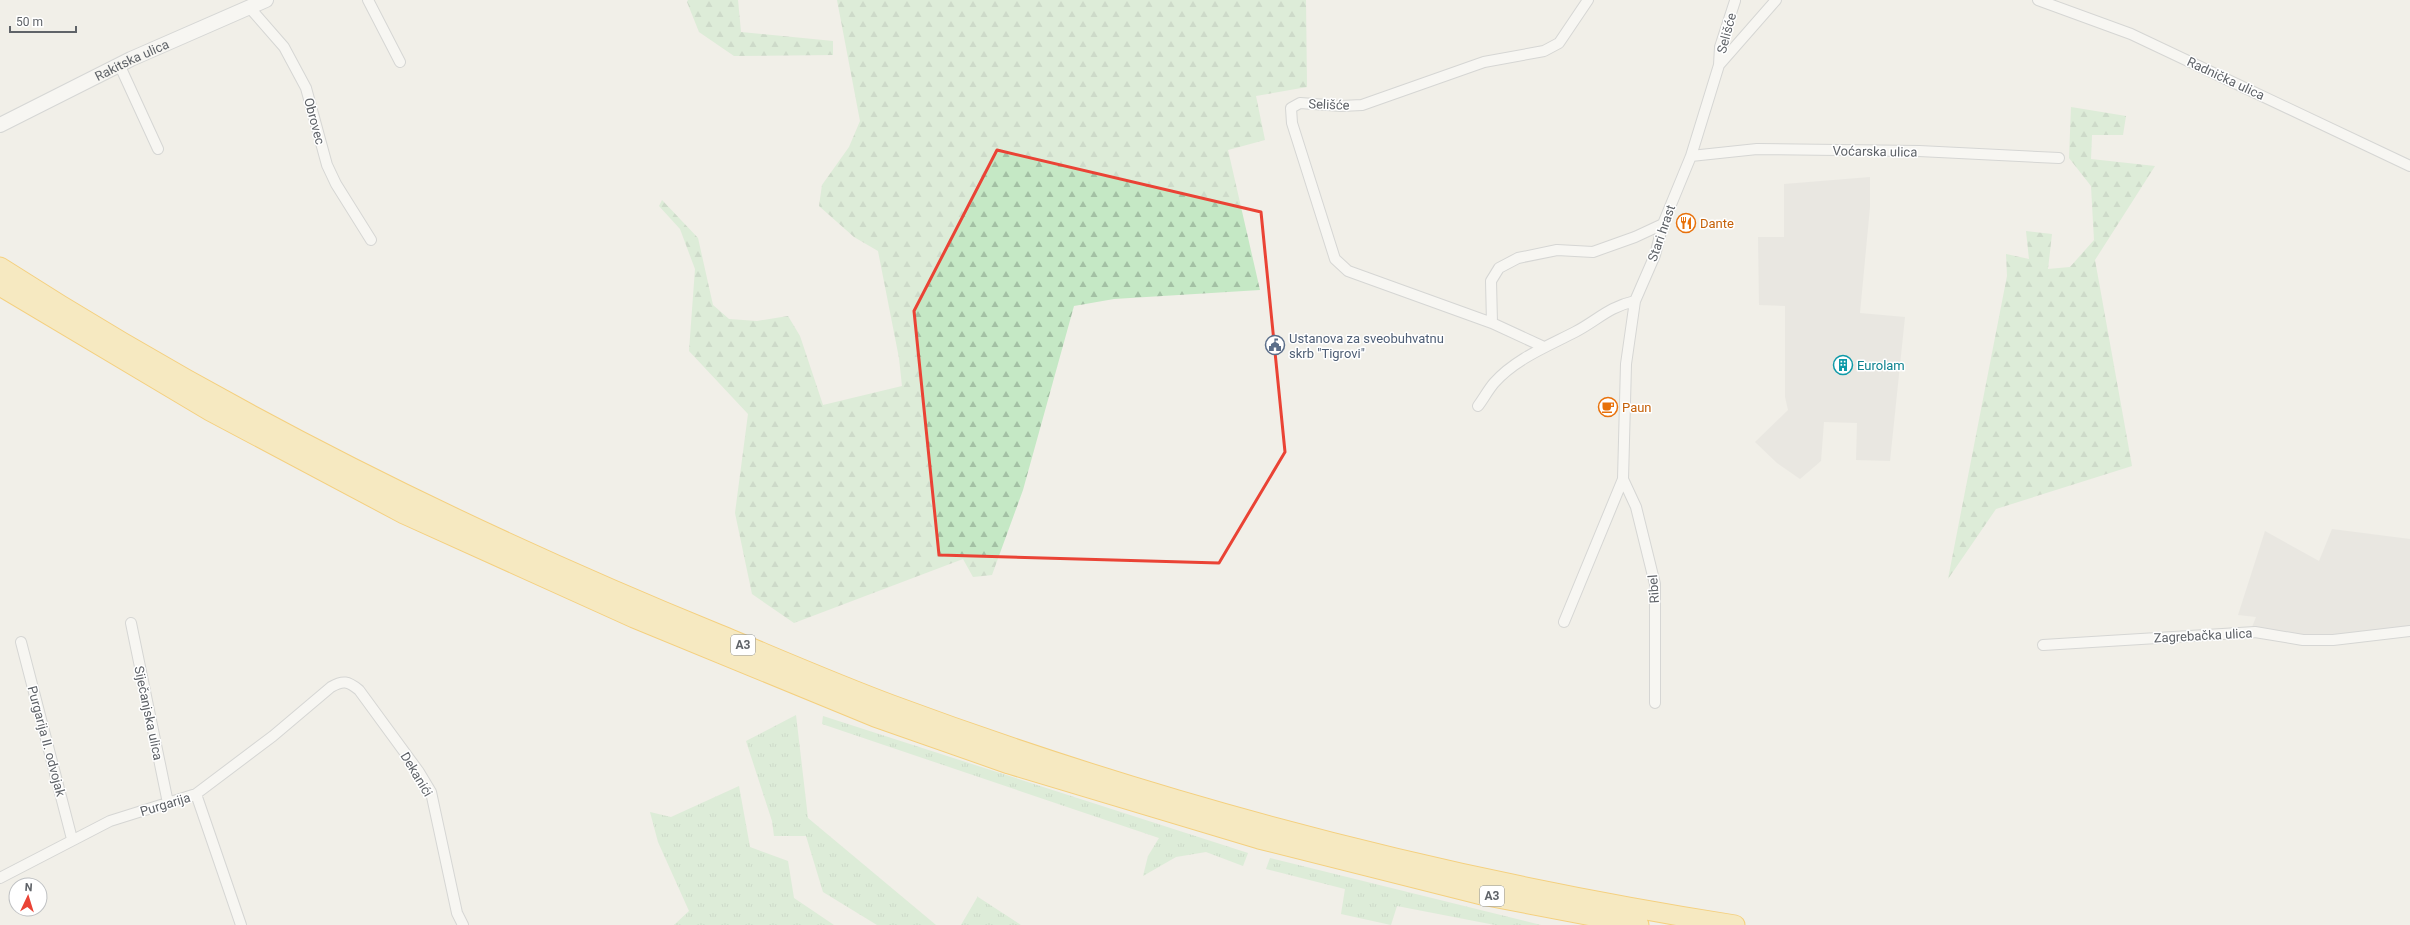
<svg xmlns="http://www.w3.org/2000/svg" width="2410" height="925" font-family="Roboto,sans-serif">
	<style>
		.industrial { fill: #e0deda }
		.grass { fill: url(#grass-tufts) }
		.forest { fill: url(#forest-firs) }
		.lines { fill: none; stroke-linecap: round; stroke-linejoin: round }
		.street-casing { stroke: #b5b8bc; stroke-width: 12 }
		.secondary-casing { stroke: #b6babf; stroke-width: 16 }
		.highway-casing { stroke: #f9ab00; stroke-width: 21 }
		.street { stroke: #fff; stroke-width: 10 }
		.secondary { stroke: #fff; stroke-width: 14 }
		.highway { stroke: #fde293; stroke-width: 19 }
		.marked { fill: none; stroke: #ea4335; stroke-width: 3; stroke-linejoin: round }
		.labels { text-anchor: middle; stroke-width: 3; stroke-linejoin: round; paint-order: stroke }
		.shield { fill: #fff; stroke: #8f9295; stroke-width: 1 }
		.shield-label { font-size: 12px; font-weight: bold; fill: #5f6368 }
		.street-label { font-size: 13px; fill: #5f6368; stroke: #fff }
		.food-label { font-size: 13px; fill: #c56008; stroke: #fff; text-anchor: start }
		.service-label { font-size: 13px; fill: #4e5e75; stroke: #fff; text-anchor: start }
		.culture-label { font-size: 13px; fill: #0d838f; stroke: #fff; text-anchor: start }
	</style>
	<defs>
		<pattern id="grass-tufts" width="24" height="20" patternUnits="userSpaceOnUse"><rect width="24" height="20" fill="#c5e8c5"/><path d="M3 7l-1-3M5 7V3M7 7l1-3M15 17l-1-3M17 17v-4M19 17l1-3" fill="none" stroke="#a3c0a4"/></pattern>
		<pattern id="forest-firs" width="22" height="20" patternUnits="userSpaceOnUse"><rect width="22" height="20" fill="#c5e8c5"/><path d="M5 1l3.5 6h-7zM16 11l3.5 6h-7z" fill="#a3c0a4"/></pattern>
	</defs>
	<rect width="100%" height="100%" fill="#f1efe8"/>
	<path class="industrial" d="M1870,177V207L1860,313L1905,317L1890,461L1856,460L1857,423L1824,422L1821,461L1800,479L1777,463L1755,442L1788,410L1785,397V306L1759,305L1758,237H1784V184Z
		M2332,529L2410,539V627L2341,637L2304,635L2252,627L2256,617L2238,615L2265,531L2319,561Z"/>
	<path class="grass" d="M796,715L808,818L936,925H877L823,892L806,836H774L772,821L746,741Z
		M823,716L1248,853L1243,866L1206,852L1176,857L1143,876L1148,856L1159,838L822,724Z
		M739,786L750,847L788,861L794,898L834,925H674L689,911L658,842L650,812L671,817Z
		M1270,858L1541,925H1495L1397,906L1391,925L1341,914L1345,889L1266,869Z
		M978,896V897L1021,925H961Z"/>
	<path class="forest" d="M688,0H738L741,32L833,41V55L734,56L699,32L687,2Z
		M837,0H1306L1307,87L1256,96L1265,140L1228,150L1260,290L1114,299L1074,306L1023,490L992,575L973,577L963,559L794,623L752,594L735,513L748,414L689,351L695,269L680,229L659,206L662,200L698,238L713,305L729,319L757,321L788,316L800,336L823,405L902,386L899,358L878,251L854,237L819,206L822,185L849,147L860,121Z
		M2071,107L2126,116L2123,135H2092L2091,159L2155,166L2095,260L2132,466L1996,509L1948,579L2007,276L2006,254L2029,259L2026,231L2052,234L2048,269L2070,267L2094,240L2091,186L2069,158Z"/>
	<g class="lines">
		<g class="street-casing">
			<path id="street" d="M368,0L400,62
				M2038,0L2131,34L2410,166
				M249,7L284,47L306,88L327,165L336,184L371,240
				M119,64L158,149
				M1719,65L1720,47L1735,1
				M1691,156L1757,149L1919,151L2059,158
				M1635,301L1626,364L1623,479L1636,507L1655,584V703
				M1492,323L1491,281L1499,268L1518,258L1557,250L1593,252L1635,237L1663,224
				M1544,347L1492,323L1348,271L1335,259L1292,123L1291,108L1300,103L1341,106L1362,105L1484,62L1544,51L1559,43L1588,0
				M1478,406C1484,398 1488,390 1494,383C1515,359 1548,346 1575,332C1598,320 1608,307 1635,301L1655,255L1663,224L1691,156L1719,65L1776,0
				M1564,622L1623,479
				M131,623L168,803
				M21,642L72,839
				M2043,645L2255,632L2303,640H2333L2410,631
				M196,794L241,925
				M0,878L110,821L196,794L273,736L331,687C343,680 348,681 359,690L419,772L431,792L457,913L463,925"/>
		</g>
		<g class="secondary-casing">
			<g id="secondary">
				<path id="s1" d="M0,125L131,59L266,0"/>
			</g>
		</g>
		<g class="highway-casing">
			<path id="highway" d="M0,267C227,413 468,532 718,634C776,658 833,683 892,705C1164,806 1448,880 1735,925
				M0,286L210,411L404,514L634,618L875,717L1009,764L1259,839L1482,895L1639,925"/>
		</g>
		<use href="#street" class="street"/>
		<use href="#secondary" class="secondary"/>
		<use href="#highway" class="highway"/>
	</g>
	<path d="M0 0H2410V925H0ZM997,150L1261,212L1285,452L1219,563L939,555L914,311Z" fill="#f1efe8" fill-opacity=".55" fill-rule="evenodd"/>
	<path class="marked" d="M997,150L1261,212L1285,452L1219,563L939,555L914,311Z"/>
	<defs>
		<g id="restaurant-ring" transform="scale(1)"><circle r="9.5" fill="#fff" stroke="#e8710a" stroke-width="1.5"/><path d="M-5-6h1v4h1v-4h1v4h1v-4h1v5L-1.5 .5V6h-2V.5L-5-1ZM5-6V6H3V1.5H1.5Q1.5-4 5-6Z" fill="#e8710a"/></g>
		<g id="civic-ring" transform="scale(1)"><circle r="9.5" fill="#fff" stroke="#5c6f8a" stroke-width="1.5"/><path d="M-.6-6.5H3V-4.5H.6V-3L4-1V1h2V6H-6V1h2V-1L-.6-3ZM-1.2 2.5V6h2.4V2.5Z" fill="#5c6f8a"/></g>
		<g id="building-ring" transform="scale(1)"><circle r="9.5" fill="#fff" stroke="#0f9aa8" stroke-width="1.5"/><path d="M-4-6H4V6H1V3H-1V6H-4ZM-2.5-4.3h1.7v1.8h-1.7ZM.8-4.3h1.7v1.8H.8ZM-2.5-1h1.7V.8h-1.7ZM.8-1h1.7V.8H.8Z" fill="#0f9aa8"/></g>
		<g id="cafe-ring" transform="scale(1)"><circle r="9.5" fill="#fff" stroke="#e8710a" stroke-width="1.5"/><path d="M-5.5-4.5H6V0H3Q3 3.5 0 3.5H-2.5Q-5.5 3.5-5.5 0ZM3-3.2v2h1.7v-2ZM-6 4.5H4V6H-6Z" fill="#e8710a"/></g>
	</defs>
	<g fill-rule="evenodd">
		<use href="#restaurant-ring" x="1686" y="223"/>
		<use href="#civic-ring" x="1275" y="345"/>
		<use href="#building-ring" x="1843" y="365"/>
		<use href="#cafe-ring" x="1608" y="407"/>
	</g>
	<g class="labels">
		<g class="shield">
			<rect x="731" y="635" width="24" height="20" rx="3"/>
			<rect x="1480" y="886" width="24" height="20" rx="3"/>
		</g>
		<g class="shield-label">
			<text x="743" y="649">A3</text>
			<text x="1492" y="900">A3</text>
		</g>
		<g class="street-label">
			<text transform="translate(1726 33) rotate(-75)" y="5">Selišće</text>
			<text dy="5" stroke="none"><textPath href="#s1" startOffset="147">Rakitska ulica</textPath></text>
			<text transform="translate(2226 78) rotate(25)" y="5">Radnička ulica</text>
			<text transform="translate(1329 104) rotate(2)" y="5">Selišće</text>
			<text transform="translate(315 121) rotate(75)" y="5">Obrovec</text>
			<text transform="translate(1875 151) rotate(1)" y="5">Voćarska ulica</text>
			<text transform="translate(1661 233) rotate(-71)" y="5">Stari hrast</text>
			<text transform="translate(1653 589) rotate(-94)" y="5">Ribel</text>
			<text transform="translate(2203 635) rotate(-3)" y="5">Zagrebačka ulica</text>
			<text transform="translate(149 713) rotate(78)" y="5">Siječanjska ulica</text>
			<text transform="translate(47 741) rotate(75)" y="5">Purgarija II. odvojak</text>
			<text transform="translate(417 774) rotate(59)" y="5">Dekanići</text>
			<text transform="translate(165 804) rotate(-17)" y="5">Purgarija</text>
		</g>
		<g class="food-label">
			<text x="1700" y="228">Dante</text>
			<text x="1622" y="412">Paun</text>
		</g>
		<g class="service-label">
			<text x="1289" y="343">Ustanova za sveobuhvatnu<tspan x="1289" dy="15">skrb "Tigrovi"</tspan></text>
		</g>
		<g class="culture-label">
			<text x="1857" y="370">Eurolam</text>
		</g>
	</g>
	<g transform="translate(28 897) rotate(4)"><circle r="19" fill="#ffffff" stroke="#bfc1c3"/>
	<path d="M0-3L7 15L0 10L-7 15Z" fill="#ea4335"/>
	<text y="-6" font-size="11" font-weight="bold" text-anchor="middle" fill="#5f6368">N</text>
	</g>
	<path d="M10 26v6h66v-6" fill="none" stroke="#5f6368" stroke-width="2"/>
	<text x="16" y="26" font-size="12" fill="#5f6368" stroke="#ffffff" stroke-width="3" paint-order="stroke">50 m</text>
</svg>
